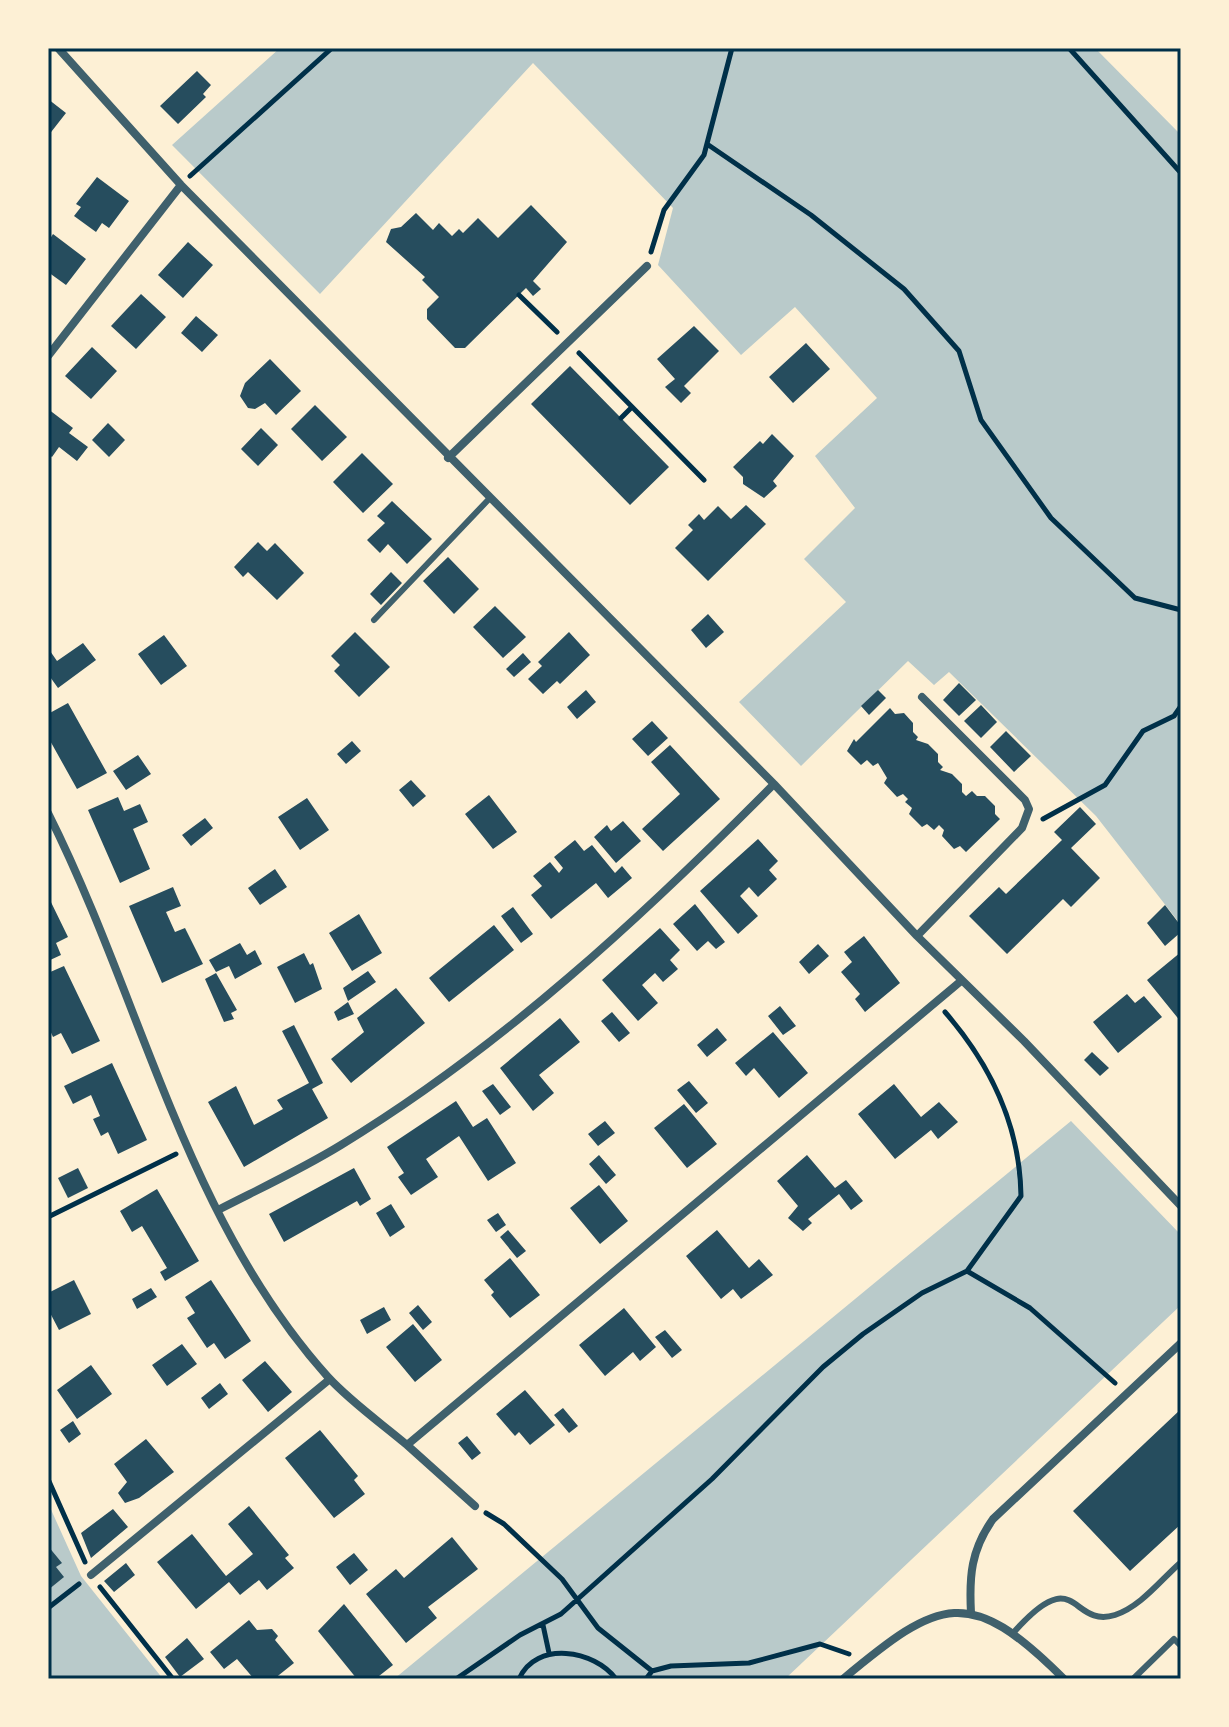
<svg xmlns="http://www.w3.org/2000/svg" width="1229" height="1727" font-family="'Exo 2',sans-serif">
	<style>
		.green { fill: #b9caca }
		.building { fill: #264d5e }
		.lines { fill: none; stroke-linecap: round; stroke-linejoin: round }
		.path { stroke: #003049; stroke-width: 5 }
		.service { stroke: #3f606c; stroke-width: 6 }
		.minor { stroke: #3f606c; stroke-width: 8 }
		.neatline { fill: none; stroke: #003049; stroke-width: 3 }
	</style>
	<rect width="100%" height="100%" fill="#fdf0d5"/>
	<path class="green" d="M280,48H1095L1181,135V925L1096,816L949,672L934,685L908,661L801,766L739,702L846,602L804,559L855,508L815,456L877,398L795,307L741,355L658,265L673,208L533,63L320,294L172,145Z
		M1071,1121L1181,1235V1305L785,1679H394Z
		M48,1503L81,1576L163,1679H48Z"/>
	<path class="building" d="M197,71L211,85L203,94L206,97L178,124L160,106Z
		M48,99L66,113L48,136Z
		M97,177L129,201L109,228L102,223L96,232L74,216L81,207L76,204Z
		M531,205L567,242L533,281L541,289L533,296L526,288L465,348H455L427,319V309L439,297L422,280L425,277L386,242L391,229L401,227L416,213L433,230L439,223L452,236L459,229L463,233L478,218L498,238Z
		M53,234L86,259L66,285L48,272V242Z
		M188,242L213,265L183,298L158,275Z
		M141,294L166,317L136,349L111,326Z
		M196,316L218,335L202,352L181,333Z
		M694,326L719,351L684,386L691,393L681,403L665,387L675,379L657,359Z
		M806,343L830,369L793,403L769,377Z
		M92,347L117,371L91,399L65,376Z
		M270,359L301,391L276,415L265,403L255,409L248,408L240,396L245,383Z
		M570,366L669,467L630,505L531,404Z
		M315,405L347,437L322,461L291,429Z
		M48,409L73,428L69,433L88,447L77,461L59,447L52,457L48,454Z
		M108,423L125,440L109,457L92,440Z
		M261,428L278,445L258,466L241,449Z
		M772,434L794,456L773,481L777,486L764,498L743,484V477L733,467L760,441L763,444Z
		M362,453L393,484L363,513L333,482Z
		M392,501L432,539L407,564L388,544L380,553L367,540L385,523L377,516Z
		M746,505L766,524L708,581L675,548L693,530L688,525L699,514L704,520L718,506L731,519Z
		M258,542L267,551L275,543L304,573L277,600L248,572L243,577L234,567Z
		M448,557L479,589L454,614L423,581Z
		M391,572L402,583L381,605L370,594Z
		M495,606L526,637L503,658L473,627Z
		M708,614L724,632L706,648L691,630Z
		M355,632L390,667L359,697L334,671L340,665L331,656Z
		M569,632L590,655L560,684L557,681L543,694L528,679L542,666L538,662Z
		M164,635L187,666L161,685L138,654Z
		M83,643L96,660L58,688L48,674V648L57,661Z
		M523,653L531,662L514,677L506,669Z
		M959,683L976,700L959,716L943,700Z
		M586,690L596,702L577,719L567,707Z
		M878,690L886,698L869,715L861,706Z
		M68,703L107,773L77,789L48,737V714Z
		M981,705L997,722L981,738L964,721Z
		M890,708L895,714L904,713L913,723V732L918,737L916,740L928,744L938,754V762L943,767L940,770L952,774L962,784V792L966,796L972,791L977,796H985L995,806V814L1000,819L966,852L960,846L954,849L942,836L944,830L939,825L934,830L927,824L922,827L909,814L912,808L905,802L908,799L903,794L897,797L884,783L887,778L878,763L873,766L867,760L861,765L847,751L854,739L856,742Z
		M652,721L668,738L648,756L632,739Z
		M1006,731L1031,756L1014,772L990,747Z
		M352,741L361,751L346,764L337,754Z
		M670,745L720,799L663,851L642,829L680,794L651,762Z
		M138,755L151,774L126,790L113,771Z
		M411,780L426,796L413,807L399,790Z
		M489,795L517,832L493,849L465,814Z
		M118,797L124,811L140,804L148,822L133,829L150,869L120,883L88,810Z
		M307,798L329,830L300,850L278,817Z
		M1080,807L1096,824L1071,848L1100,878L1071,907L1063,899L1007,954L969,916L999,887L1006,894L1033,868L1062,840L1054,832Z
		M205,818L213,828L191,846L182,835Z
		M623,821L641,841L616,863L594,837L607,825L611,831Z
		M758,839L778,861L769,870L777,879L758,897L749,887L740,896L758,916L738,934L700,891Z
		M575,840L584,851L592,845L615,873L622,866L632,878L608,898L596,883L551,919L531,895L542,886L533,876L550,862L559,873L563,868L554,857Z
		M275,869L287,887L260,905L248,888Z
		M173,887L181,906L166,912L175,932L185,928L203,964L162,983L129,906Z
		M48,896L68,937L56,943L61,955L48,961Z
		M695,904L725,942L716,949L708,941L697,951L673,924Z
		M1165,905L1181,926V932L1165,946L1147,923Z
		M513,907L533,934L521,943L501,916Z
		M359,914L382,953L352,971L329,933Z
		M494,925L514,950L449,1002L429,978Z
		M660,928L680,950L670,960L678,969L663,982L655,973L642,985L658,1003L638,1021L602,980Z
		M864,936L900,983L865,1012L855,999L860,994L841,972L852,962L844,952Z
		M240,943L247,955L255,950L262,964L235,979L229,966L216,972L209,960Z
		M818,944L829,956L809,974L799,962Z
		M1181,952V1022L1147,980Z
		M304,953L310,965L313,963L322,989L295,1003L277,967Z
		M64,966L100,1041L72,1054L61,1033L53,1037L48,1026V973Z
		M368,971L376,982L348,1001L343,988Z
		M216,973L237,1010L231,1013L234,1019L224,1022L205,979Z
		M396,988L425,1023L351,1083L331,1059L364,1032L357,1018Z
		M1127,994L1135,1003L1144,996L1162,1017L1118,1053L1093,1022Z
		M348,1002L354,1014L338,1021L334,1012Z
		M780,1006L796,1026L783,1035L768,1016Z
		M612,1012L630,1033L619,1042L601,1021Z
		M560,1018L580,1042L539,1075L554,1093L533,1111L500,1068Z
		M294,1025L323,1083L312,1089L328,1118L244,1167L208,1102L236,1086L254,1125L283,1109L277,1100L309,1083L282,1031Z
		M717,1028L727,1040L707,1057L697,1045Z
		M773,1032L808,1073L779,1098L754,1068L746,1076L735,1063Z
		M1092,1052L1109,1068L1100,1076L1084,1060Z
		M112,1063L147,1140L118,1154L108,1132L101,1136L93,1119L100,1116L91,1095L73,1104L64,1086Z
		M689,1081L708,1103L696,1113L677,1090Z
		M493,1084L511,1107L500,1115L482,1091Z
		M894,1084L921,1117L939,1102L958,1122L938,1139L931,1130L895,1159L858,1114Z
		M456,1101L473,1127L487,1118L516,1163L488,1181L459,1136L426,1159L438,1177L411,1195L398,1177L404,1173L387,1147Z
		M684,1104L717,1144L687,1168L654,1128Z
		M605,1121L615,1133L598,1146L588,1134Z
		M599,1155L616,1175L606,1184L589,1164Z
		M807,1155L835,1188L846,1180L863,1201L851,1210L839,1194L808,1219L812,1223L803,1231L788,1218L798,1206L777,1181Z
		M78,1168L88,1188L68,1198L58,1178Z
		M354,1168L371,1199L360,1206L357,1201L284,1242L269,1214Z
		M599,1185L628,1221L600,1244L570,1208Z
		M157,1189L199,1261L165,1281L160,1272L167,1268L142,1226L132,1232L120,1211Z
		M391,1204L405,1227L390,1237L376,1213Z
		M498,1213L506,1225L496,1232L487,1220Z
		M508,1230L526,1251L517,1258L500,1237Z
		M717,1230L749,1268L759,1259L773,1275L741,1299L733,1289L721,1299L686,1256Z
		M510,1258L540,1295L510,1318L491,1295L494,1292L484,1280Z
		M74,1280L91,1314L59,1330L48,1309V1293Z
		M211,1280L251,1341L225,1359L214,1343L207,1348L187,1318L195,1313L185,1297Z
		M151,1288L157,1297L137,1309L132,1299Z
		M418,1305L432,1322L423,1330L409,1313Z
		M384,1307L391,1320L367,1334L360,1320Z
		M624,1308L656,1347L640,1361L633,1352L605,1376L579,1345Z
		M413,1324L442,1360L415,1382L386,1347Z
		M665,1330L682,1350L672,1358L655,1337Z
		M182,1344L197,1364L167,1386L152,1365Z
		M265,1361L292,1392L268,1412L242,1380Z
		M91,1365L112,1394L77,1419L57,1390Z
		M220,1383L228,1394L209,1409L201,1398Z
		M525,1390L555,1425L530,1445L519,1432L515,1436L496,1414Z
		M563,1408L578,1426L569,1433L554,1415Z
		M1181,1409V1524L1130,1571L1073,1511Z
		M73,1421L81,1434L69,1443L60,1430Z
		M320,1430L358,1476L354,1480L365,1494L334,1518L285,1458Z
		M467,1436L481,1453L472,1460L458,1443Z
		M146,1439L174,1472L139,1498L125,1503L118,1493L127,1482L114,1464Z
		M249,1506L289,1555L285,1558L294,1568L267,1590L259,1580L240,1595L229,1582L196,1609L157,1562L192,1534L226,1576L253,1554L228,1524Z
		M113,1509L128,1527L91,1558L81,1533Z
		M452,1537L478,1569L428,1607L437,1618L406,1643L366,1594L396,1569L404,1578Z
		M48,1546L62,1563L56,1567L64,1577L48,1590Z
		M354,1553L368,1570L350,1585L336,1567Z
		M126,1563L135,1575L114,1592L104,1581Z
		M344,1604L393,1665L379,1676L357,1679L318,1631Z
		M249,1620L257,1630L272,1629L278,1636L275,1640L294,1663L274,1679H254L237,1659L224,1669L210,1652Z
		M187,1638L204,1659L180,1677L165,1657Z"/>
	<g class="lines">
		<path class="path" d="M1069,48L1181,173
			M707,144L811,215L904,289L959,351L981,420L1051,518L1135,598L1181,610
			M190,176L332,48
			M651,252L664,210L704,155L732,48
			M519,295L557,332
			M579,353L704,480
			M621,418L632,407
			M1043,819L1105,785L1143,731L1174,716L1181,706
			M48,1217L176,1154
			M967,1271L1030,1308L1115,1383
			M48,1479L85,1562
			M486,1513L504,1524L562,1579L598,1628L652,1671L646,1679
			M100,1587L173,1679
			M48,1608L79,1584
			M543,1625L549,1653
			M652,1671L671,1666L749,1663L820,1644L849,1654
			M456,1679L520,1635L561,1614L712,1479L823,1367L863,1334L922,1293L967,1271L1021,1196C1020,1126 990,1064 945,1012
			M519,1679C536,1640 595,1650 616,1679"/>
		<path class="service" d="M374,620L489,499
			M1014,1632C1078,1560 1070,1629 1115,1615C1140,1607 1160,1581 1179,1564
			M1133,1679L1174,1639L1181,1646"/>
		<path class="minor" d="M58,48L181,185L774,784L917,936L1024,1041L1181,1206
			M48,356L181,185
			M448,458L647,266
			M48,813C142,1000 185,1218 328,1377C351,1402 381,1423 407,1445L961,981
			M917,936L1022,828L1029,809L1025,800L922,697
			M218,1210C259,1189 302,1169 341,1145C502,1047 642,917 774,784
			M407,1445L475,1506
			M91,1575L330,1379
			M971,1613C969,1576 971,1550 993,1519L1181,1343
			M843,1679C940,1598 969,1584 1064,1679"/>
	</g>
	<rect width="1229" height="1727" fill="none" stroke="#fdf0d5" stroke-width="100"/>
	<rect x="50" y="50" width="1129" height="1627" class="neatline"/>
</svg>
